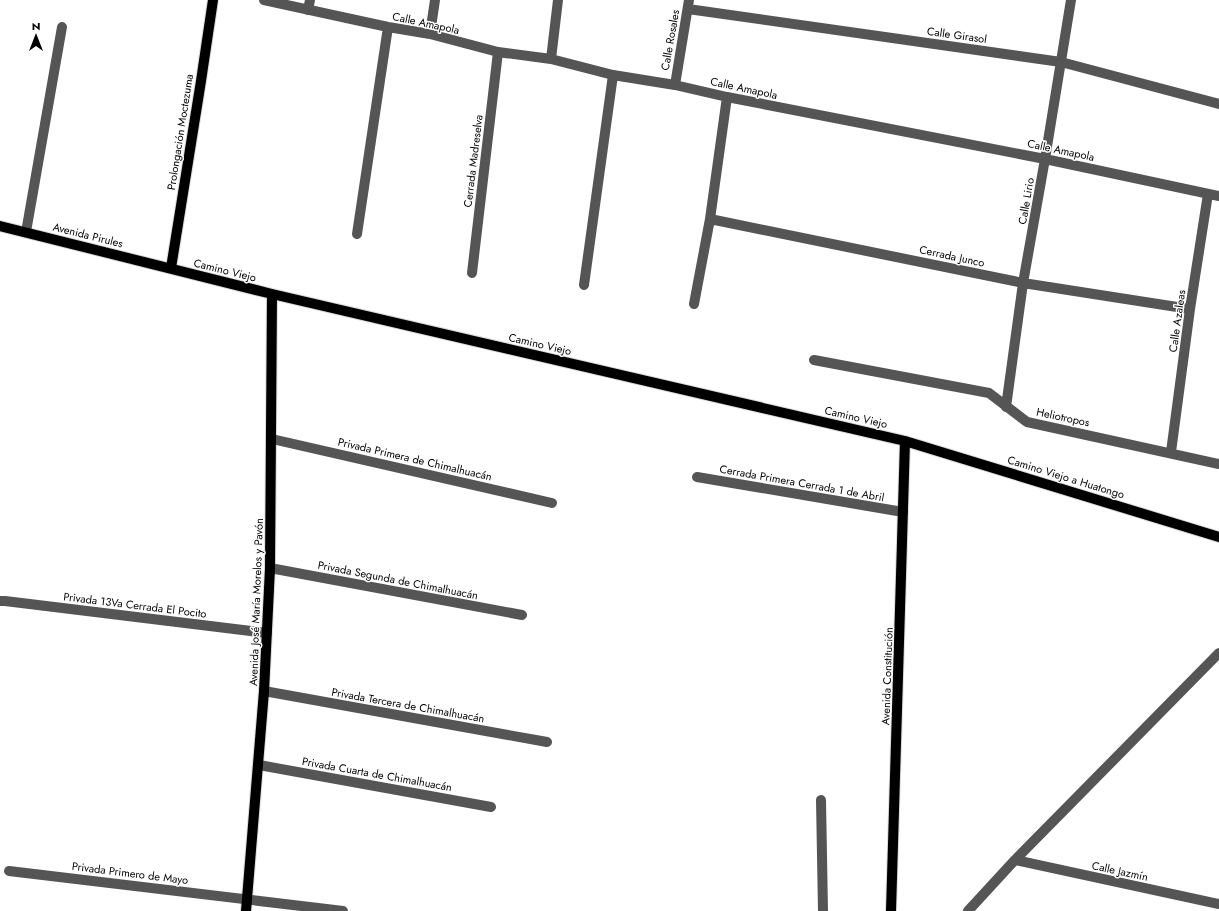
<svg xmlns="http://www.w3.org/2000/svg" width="1219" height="911" font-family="Jost,sans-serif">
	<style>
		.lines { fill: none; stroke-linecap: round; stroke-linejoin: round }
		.major-casing { stroke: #dbdbdb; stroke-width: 12 }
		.minor { stroke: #555; stroke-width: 10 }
		.major { stroke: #000; stroke-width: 10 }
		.labels { text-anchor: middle; stroke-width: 3; stroke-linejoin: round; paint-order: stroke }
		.street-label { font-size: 11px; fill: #000; stroke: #fff }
	</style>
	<rect width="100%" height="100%" fill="#fff"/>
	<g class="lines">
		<g class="major-casing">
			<path id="major" d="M0,226L272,294L905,441L1219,537
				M171,268L201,81L213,0
				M246,911L264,691L270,568L272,294
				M891,911L905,441"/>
		</g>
		<path class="minor" d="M264,0L388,27L430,34L498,52L551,59L613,75L675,85L727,97L1045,159L1219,196
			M688,9L1061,62L1219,104
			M308,10L310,0
			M430,34L435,0
			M551,59L558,0
			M675,85L689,0
			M710,219L1023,283L1190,309
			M26,232L62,27
			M357,234L388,27
			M472,273L498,52
			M584,285L613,75
			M694,304L710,219L727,97
			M814,360L989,393L1027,422L1219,464
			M1006,407L1023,283L1045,159L1071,0
			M272,439L552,503
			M1171,452L1190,309L1208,194
			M697,477L903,512
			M270,568L522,615
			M0,601H5L267,633
			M264,691L547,742
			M259,765L491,807
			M821,800L823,911
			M1015,860L1219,904
			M9,871L343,911
			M968,911L1015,860L1219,653"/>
		<use href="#major" class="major"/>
	</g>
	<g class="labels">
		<g class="street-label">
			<text transform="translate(426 23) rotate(12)" y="4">Calle Amapola</text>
			<text transform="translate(957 35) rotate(8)" y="4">Calle Girasol</text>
			<text transform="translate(670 40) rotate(-80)" y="4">Calle Rosales</text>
			<text transform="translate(744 88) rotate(12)" y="4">Calle Amapola</text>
			<text transform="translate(180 132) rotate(-81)" y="4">Prolongación Moctezuma</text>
			<text transform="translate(1061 150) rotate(12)" y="4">Calle Amapola</text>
			<text transform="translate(473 161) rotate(-83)" y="4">Cerrada Madreselva</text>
			<text transform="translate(1026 201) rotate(-80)" y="4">Calle Lirio</text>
			<text transform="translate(88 235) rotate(14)" y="4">Avenida Pirules</text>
			<text transform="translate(952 256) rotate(12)" y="4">Cerrada Junco</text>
			<text transform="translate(225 270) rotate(14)" y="4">Camino Viejo</text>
			<text transform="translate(1177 321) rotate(-82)" y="4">Calle Azaleas</text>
			<text transform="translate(540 344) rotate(13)" y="4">Camino Viejo</text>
			<text transform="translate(856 417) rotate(13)" y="4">Camino Viejo</text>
			<text transform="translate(1063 417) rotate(12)" y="4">Heliotropos</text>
			<text transform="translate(415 459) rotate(13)" y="4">Privada Primera de Chimalhuacán</text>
			<text transform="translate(1066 477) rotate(17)" y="4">Camino Viejo a Huatongo</text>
			<text transform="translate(802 483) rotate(10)" y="4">Cerrada Primera Cerrada 1 de Abril</text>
			<text transform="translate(398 580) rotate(11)" y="4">Privada Segunda de Chimalhuacán</text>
			<text transform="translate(256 602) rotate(-88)" y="4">Avenida José María Morelos y Pavón</text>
			<text transform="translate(135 605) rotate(7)" y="4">Privada 13Va Cerrada El Pocito</text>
			<text transform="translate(887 676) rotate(-88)" y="4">Avenida Constitución</text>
			<text transform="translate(408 705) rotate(10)" y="4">Privada Tercera de Chimalhuacán</text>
			<text transform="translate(377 774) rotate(10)" y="4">Privada Cuarta de Chimalhuacán</text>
			<text transform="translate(1120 871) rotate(12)" y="4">Calle Jazmín</text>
			<text transform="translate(130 873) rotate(7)" y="4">Privada Primero de Mayo</text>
		</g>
	</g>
	<g transform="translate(36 36)" stroke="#ffffff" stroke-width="3" paint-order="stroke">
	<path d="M0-3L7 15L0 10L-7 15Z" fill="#000000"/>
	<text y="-6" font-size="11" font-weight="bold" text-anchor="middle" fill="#000000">N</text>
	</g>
</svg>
